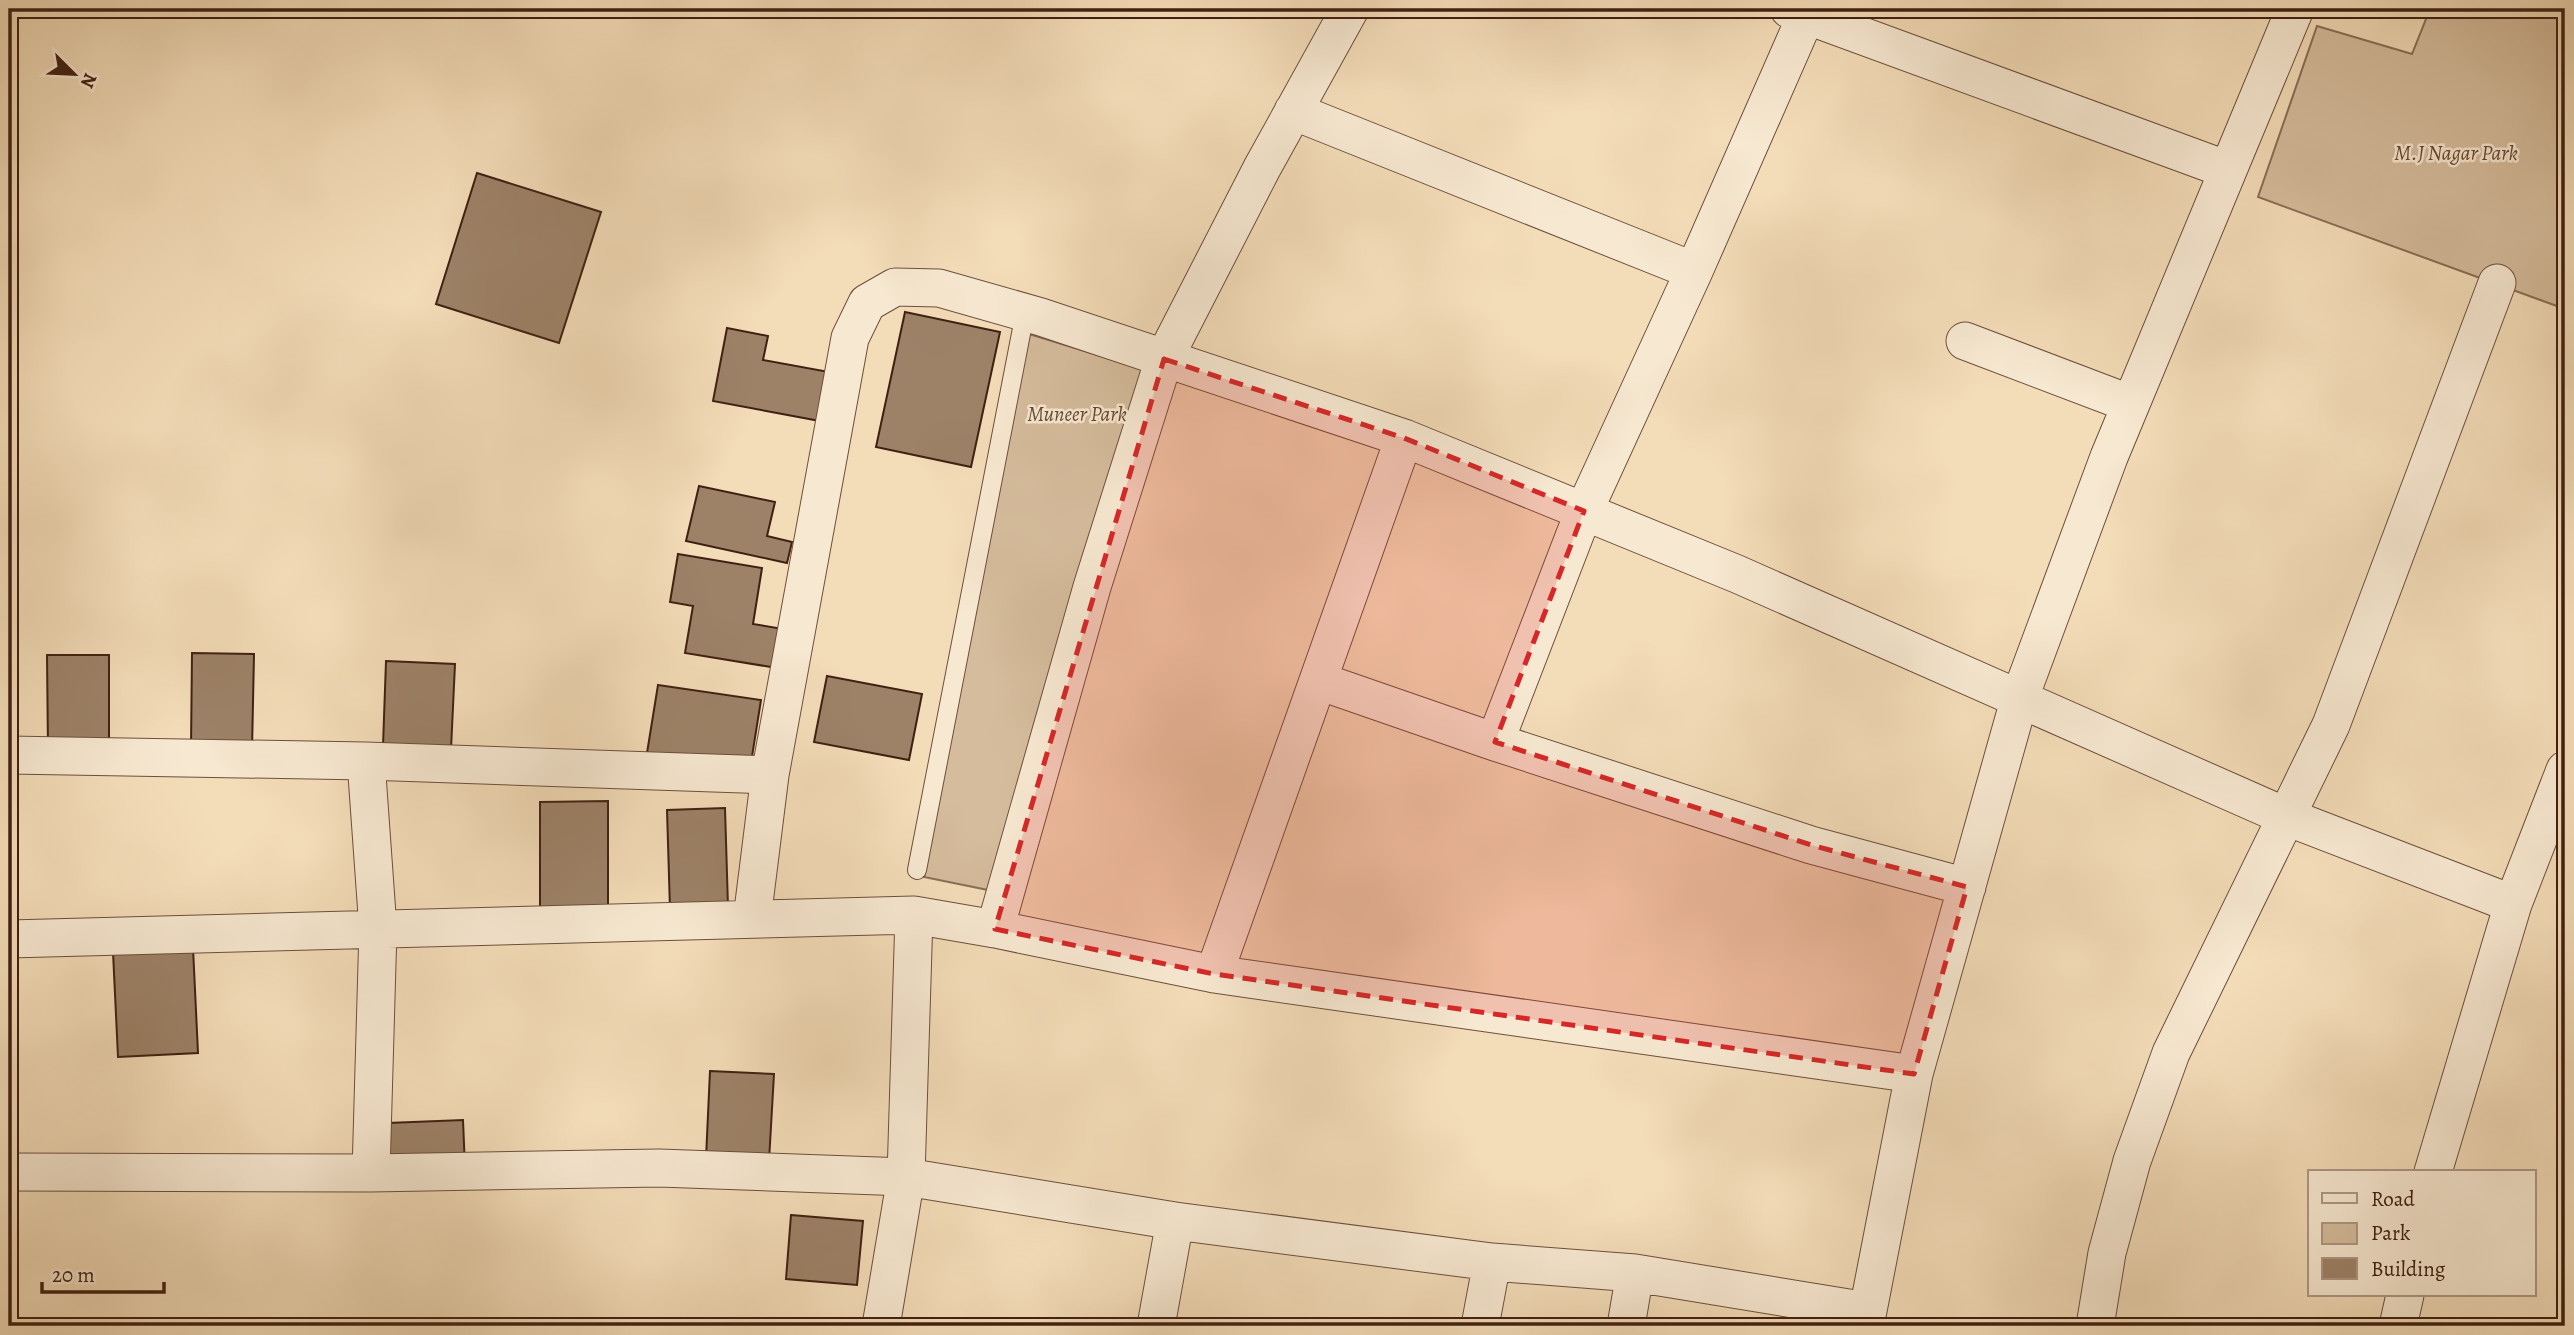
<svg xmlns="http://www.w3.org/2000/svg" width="2574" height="1335" font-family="Alegreya,serif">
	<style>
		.green { fill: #d5bc9c; stroke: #8a6e57; stroke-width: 2 }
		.building { fill: #9d8268; stroke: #402012; stroke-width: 2 }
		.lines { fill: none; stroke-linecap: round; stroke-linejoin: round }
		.lane-casing { stroke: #6d4f3c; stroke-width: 20 }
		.street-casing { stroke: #6d4f3c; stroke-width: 39 }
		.lane { stroke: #f7e8d1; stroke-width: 18 }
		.street { stroke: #f7e8d1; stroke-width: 37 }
		.marked { fill: #d62828; fill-opacity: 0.2; stroke: #d62828; stroke-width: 5; stroke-dasharray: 14 9; stroke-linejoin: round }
		.labels { text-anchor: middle; stroke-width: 5; stroke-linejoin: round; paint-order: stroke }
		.park-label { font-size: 21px; font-style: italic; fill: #654734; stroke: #f7e8d1 }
	</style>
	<rect width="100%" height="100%" fill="#f3dcb8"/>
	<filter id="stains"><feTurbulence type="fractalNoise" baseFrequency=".00286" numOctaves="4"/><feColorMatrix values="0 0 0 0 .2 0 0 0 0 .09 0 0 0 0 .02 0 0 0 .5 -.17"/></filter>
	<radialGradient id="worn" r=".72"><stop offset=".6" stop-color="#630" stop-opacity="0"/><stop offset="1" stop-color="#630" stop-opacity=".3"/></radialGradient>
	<path class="green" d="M2430,9H2565V309L2258,197L2317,26L2412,54Z
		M1029,334L1153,372L998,892L924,877Z"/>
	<path class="building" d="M477,173L601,212L559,343L436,304Z
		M905,312L1000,332L971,467L876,447Z
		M727,328L768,336L763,360L829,372L820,421L713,401Z
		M699,486L775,502L767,536L792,542L787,563L686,541Z
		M678,554L762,568L753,624L783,629L777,668L685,653L693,606L670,602Z
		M192,653L254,654L252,750L191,749Z
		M47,655H109V750H48Z
		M386,661L455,664L451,749L383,746Z
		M827,676L922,694L909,760L814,742Z
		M658,685L761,700L750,769L647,753Z
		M608,801V907H540V802Z
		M725,808L728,907L670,909L667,810Z
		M193,948L198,1053L118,1057L113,952Z
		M710,1071L774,1074L769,1161L706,1158Z
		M463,1120L465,1168L390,1171L388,1123Z
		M791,1215L863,1221L857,1285L786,1279Z"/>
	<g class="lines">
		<g class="lane-casing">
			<path id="lane" d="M917,870L1025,313"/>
		</g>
		<g class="street-casing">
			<path id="street" d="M1789,9L2228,170
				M1293,111L1694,271
				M1965,341L2131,404
				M1319,681L1495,742L1811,845L1967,887
				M1495,742L1584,511L1694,271L1809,9
				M9,755L366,761L770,775
				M366,761L378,929L371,1173
				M752,919L770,775L850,338L867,303L895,287L939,288L1041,317L1404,438L1737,574L2287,817L2513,904
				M995,929L1092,587L1164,359L1262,168L1350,9
				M9,939L914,915L995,929L1214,974L1914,1074
				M1214,974L1404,438
				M9,1172L371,1173L659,1168L906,1177L1175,1221L1492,1262L1635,1273L1867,1311
				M2433,1172L2513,904L2565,770
				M881,1326L906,1177L914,915
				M1156,1326L1175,1221
				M1480,1326L1492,1262
				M1626,1326L1635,1273
				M1865,1326L1914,1074L2020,697L2109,457L2295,9
				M2095,1326L2107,1253L2132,1161L2171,1053L2331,725L2497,283
				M2398,1326L2405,1295"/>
		</g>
		<use href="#lane" class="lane"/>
		<use href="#street" class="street"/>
	</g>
	<path class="marked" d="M1164,359L1404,438L1584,511L1495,742L1811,845L1967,887L1914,1074L1214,974L995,929Z"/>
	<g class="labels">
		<g class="park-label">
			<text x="2456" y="160">M.J Nagar Park</text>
			<text x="1077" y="421">Muneer Park</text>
		</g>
	</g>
	<rect width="2574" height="1335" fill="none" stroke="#f3dcb8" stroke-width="35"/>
	<rect x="10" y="10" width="2553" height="1314" fill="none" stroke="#402012" stroke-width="3.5"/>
	<rect x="18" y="18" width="2539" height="1300" fill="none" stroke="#402012" stroke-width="2"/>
	<rect x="2308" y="1170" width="228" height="126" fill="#f7e8d1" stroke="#ae9885" stroke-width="2"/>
	<rect x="2322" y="1193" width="35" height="10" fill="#f7e8d1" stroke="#ae9885" stroke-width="2"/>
	<text x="2371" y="1206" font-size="21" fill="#402012">Road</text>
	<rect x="2322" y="1223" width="35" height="21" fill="#d5bc9c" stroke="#ae9885" stroke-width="2"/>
	<text x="2371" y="1240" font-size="21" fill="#402012">Park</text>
	<rect x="2322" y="1258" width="35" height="21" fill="#9d8268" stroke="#ae9885" stroke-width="2"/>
	<text x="2371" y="1276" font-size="21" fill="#402012">Building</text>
	<g transform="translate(74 74) rotate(114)" stroke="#f7e8d1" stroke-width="5" paint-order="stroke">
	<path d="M0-5L12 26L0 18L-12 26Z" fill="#402012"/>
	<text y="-10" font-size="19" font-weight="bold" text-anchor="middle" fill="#402012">N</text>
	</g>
	<path d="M42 1282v10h122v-10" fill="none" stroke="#402012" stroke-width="3.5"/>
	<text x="52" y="1282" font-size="21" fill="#402012" stroke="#f7e8d1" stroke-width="5" paint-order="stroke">20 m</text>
	<rect width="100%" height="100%" filter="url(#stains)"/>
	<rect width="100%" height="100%" fill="url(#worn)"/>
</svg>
